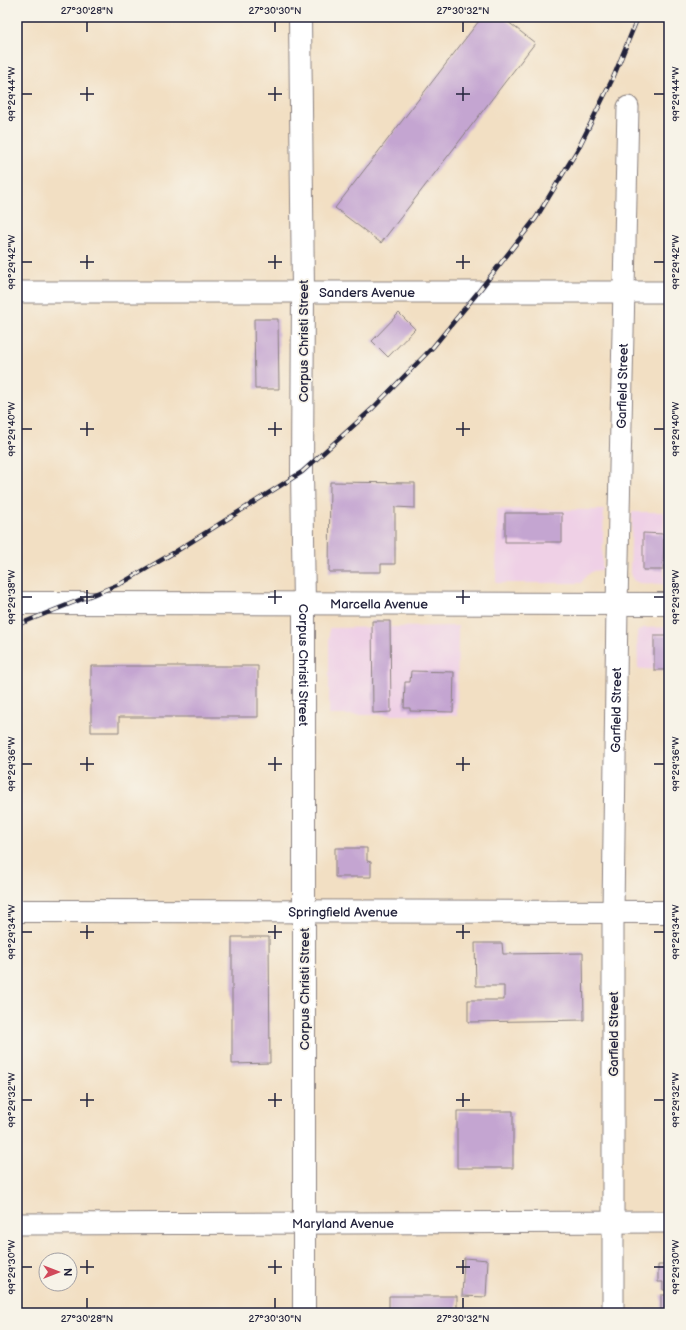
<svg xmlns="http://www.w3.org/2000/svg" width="686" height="1330" font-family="'Balsamiq Sans',sans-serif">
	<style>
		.built { fill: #efd0e6 }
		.building { fill: #c4a5d1 }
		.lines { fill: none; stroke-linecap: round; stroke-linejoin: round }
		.minor-casing { stroke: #8a807f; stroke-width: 23 }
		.tertiary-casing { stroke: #8a807f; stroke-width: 24 }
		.secondary-casing { stroke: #8a807f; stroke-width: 24 }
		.minor { stroke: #fff; stroke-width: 21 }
		.tertiary { stroke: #fff; stroke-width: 22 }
		.secondary { stroke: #fff; stroke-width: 22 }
		.rail-casing { stroke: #22223b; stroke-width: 4.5 }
		.rail { stroke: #f7f3e8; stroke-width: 3; stroke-dasharray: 9; stroke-linecap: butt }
		.ticks { fill: none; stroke: #22223b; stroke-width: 1.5 }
		.labels { text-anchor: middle; stroke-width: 3.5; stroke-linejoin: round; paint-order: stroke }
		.street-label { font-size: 13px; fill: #22223b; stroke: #f7f3e8 }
		.neatline { fill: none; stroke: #22223b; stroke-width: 1.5 }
		.ticks-label { font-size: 10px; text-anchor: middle; fill: #22223b }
	</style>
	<rect width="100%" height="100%" fill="#f7f3e8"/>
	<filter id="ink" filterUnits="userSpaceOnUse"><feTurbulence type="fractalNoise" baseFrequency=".025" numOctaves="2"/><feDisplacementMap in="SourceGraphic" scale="8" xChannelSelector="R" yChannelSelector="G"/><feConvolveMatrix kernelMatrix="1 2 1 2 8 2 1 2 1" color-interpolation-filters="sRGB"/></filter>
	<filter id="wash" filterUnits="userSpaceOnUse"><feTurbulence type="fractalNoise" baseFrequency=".012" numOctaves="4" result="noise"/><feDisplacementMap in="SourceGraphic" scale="16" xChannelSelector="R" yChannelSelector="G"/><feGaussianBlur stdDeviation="0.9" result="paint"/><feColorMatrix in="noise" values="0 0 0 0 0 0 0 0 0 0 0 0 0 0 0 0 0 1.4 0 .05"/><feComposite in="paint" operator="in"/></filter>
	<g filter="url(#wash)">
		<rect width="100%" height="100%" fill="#f2dfc3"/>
		<path class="built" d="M497,509L604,510L602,570L593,571L586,576L581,583H496Z
			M632,512H664V584L639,583L633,580L630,573Z
			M458,626L457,715H329V628Z
			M669,627V670L638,669L637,632L642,628Z"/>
		<g id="blocks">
			<path class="building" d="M482,17H502L535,43L381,243L335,208Z
				M399,313L415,329L388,357L372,341Z
				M254,319H278L279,389H255Z
				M330,482L415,483V508L395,507V564H381V572H329Z
				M505,513H562V542H505Z
				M643,533L664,534L663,570H643Z
				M372,621H390L391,712L373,713Z
				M654,636H669V670H654Z
				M91,666H258V717H119V732H91Z
				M411,671L454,672L453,712L410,711V708H404L405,682H410Z
				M335,848H367V861L371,862V877H335Z
				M232,937H269L270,1063L232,1064Z
				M475,943H502L503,954L583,953L584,1020L468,1022V1000H504V986H476Z
				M457,1111H513V1168H457Z
				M664,1256H669V1290H663V1282H658V1265H664Z
				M464,1258L488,1260L486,1297L462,1296Z
				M661,1295H669V1313H661Z
				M389,1296H457V1313H389Z"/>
		</g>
	</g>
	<g filter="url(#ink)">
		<use href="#blocks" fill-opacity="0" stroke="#8a807f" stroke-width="1"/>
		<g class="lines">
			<g class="minor-casing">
				<g id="minor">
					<path id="s1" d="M17,292H669"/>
					<path id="s2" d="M17,1224L669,1222"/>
					<path id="s3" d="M613,1313V912L617,604L628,107"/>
				</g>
			</g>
			<g class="tertiary-casing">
				<g id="tertiary">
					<path id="s4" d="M17,603L669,604"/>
				</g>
			</g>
			<g class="secondary-casing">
				<g id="secondary">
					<path id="s5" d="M300,17L303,291L302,472L304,604V1313"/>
					<path id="s6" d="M17,911L669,912"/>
				</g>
			</g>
			<use href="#minor" class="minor"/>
			<use href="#tertiary" class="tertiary"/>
			<use href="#secondary" class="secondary"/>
			<g class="rail-casing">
				<path id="rail" d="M17,625L122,583L175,552L302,472L372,409L433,347L479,291L536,218L578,149L613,78L638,17"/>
			</g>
			<use href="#rail" class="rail"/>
		</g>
	</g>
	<path class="ticks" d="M87,22V32M275,22V32M463,22V32M87,87V101M275,87V101M463,87V101M22,94H32M80,94H94M268,94H282M456,94H470M654,94H664M87,255V269M275,255V269M463,255V269M22,262H32M80,262H94M268,262H282M456,262H470M654,262H664M87,422V436M275,422V436M463,422V436M22,429H32M80,429H94M268,429H282M456,429H470M654,429H664M87,590V604M275,590V604M463,590V604M22,597H32M80,597H94M268,597H282M456,597H470M654,597H664M87,757V771M275,757V771M463,757V771M22,764H32M80,764H94M268,764H282M456,764H470M654,764H664M87,925V939M275,925V939M463,925V939M22,932H32M80,932H94M268,932H282M456,932H470M654,932H664M87,1093V1107M275,1093V1107M463,1093V1107M22,1100H32M80,1100H94M268,1100H282M456,1100H470M654,1100H664M87,1260V1274M275,1260V1274M463,1260V1274M22,1267H32M80,1267H94M268,1267H282M456,1267H470M654,1267H664M87,1298V1308M275,1298V1308M463,1298V1308"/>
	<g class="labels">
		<g class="street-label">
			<text dy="5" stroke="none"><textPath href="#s1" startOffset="350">Sanders Avenue</textPath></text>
			<text transform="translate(303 341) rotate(-90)" y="5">Corpus Christi Street</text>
			<text dy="5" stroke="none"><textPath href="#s3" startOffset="927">Garfield Street</textPath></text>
			<text dy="5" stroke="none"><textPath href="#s4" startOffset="362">Marcella Avenue</textPath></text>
			<text dy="5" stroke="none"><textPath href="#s5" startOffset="648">Corpus Christi Street</textPath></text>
			<text dy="5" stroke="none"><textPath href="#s3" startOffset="603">Garfield Street</textPath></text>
			<text dy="5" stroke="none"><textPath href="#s6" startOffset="326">Springfield Avenue</textPath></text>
			<text transform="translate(304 989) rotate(-90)" y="5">Corpus Christi Street</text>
			<text transform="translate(613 1034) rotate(-90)" y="5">Garfield Street</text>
			<text dy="5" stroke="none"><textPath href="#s2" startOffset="326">Maryland Avenue</textPath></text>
		</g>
	</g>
	<rect width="686" height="1330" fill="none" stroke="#f7f3e8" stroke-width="44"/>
	<g transform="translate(58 1272) rotate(90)"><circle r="19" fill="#f7f3e8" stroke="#a29fa3"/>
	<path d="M0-3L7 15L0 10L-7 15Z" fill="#d1495b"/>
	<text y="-6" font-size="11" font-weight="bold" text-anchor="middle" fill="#22223b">N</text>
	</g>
	<rect x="22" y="22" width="642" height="1286" class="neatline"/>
	<g class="ticks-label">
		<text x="87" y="14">27°30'28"N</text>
		<text x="275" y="14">27°30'30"N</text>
		<text x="463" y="14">27°30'32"N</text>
		<text transform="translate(11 94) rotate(-90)" y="4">99°29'44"W</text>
		<text transform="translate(675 94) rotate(-90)" y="4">99°29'44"W</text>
		<text transform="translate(11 262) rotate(-90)" y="4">99°29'42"W</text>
		<text transform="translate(675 262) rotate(-90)" y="4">99°29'42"W</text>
		<text transform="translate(11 429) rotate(-90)" y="4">99°29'40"W</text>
		<text transform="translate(675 429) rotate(-90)" y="4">99°29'40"W</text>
		<text transform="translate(675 597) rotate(-90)" y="4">99°29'38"W</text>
		<text transform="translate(11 597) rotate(-90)" y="4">99°29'38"W</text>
		<text transform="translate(675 764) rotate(-90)" y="4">99°29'36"W</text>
		<text transform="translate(11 764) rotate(-90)" y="4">99°29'36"W</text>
		<text transform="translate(11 932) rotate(-90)" y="4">99°29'34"W</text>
		<text transform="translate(675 932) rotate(-90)" y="4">99°29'34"W</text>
		<text transform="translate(675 1100) rotate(-90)" y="4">99°29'32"W</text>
		<text transform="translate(11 1100) rotate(-90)" y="4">99°29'32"W</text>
		<text transform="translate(11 1267) rotate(-90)" y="4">99°29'30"W</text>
		<text transform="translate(675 1267) rotate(-90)" y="4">99°29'30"W</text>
		<text x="87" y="1322">27°30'28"N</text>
		<text x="275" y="1322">27°30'30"N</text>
		<text x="463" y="1322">27°30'32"N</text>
	</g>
</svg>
